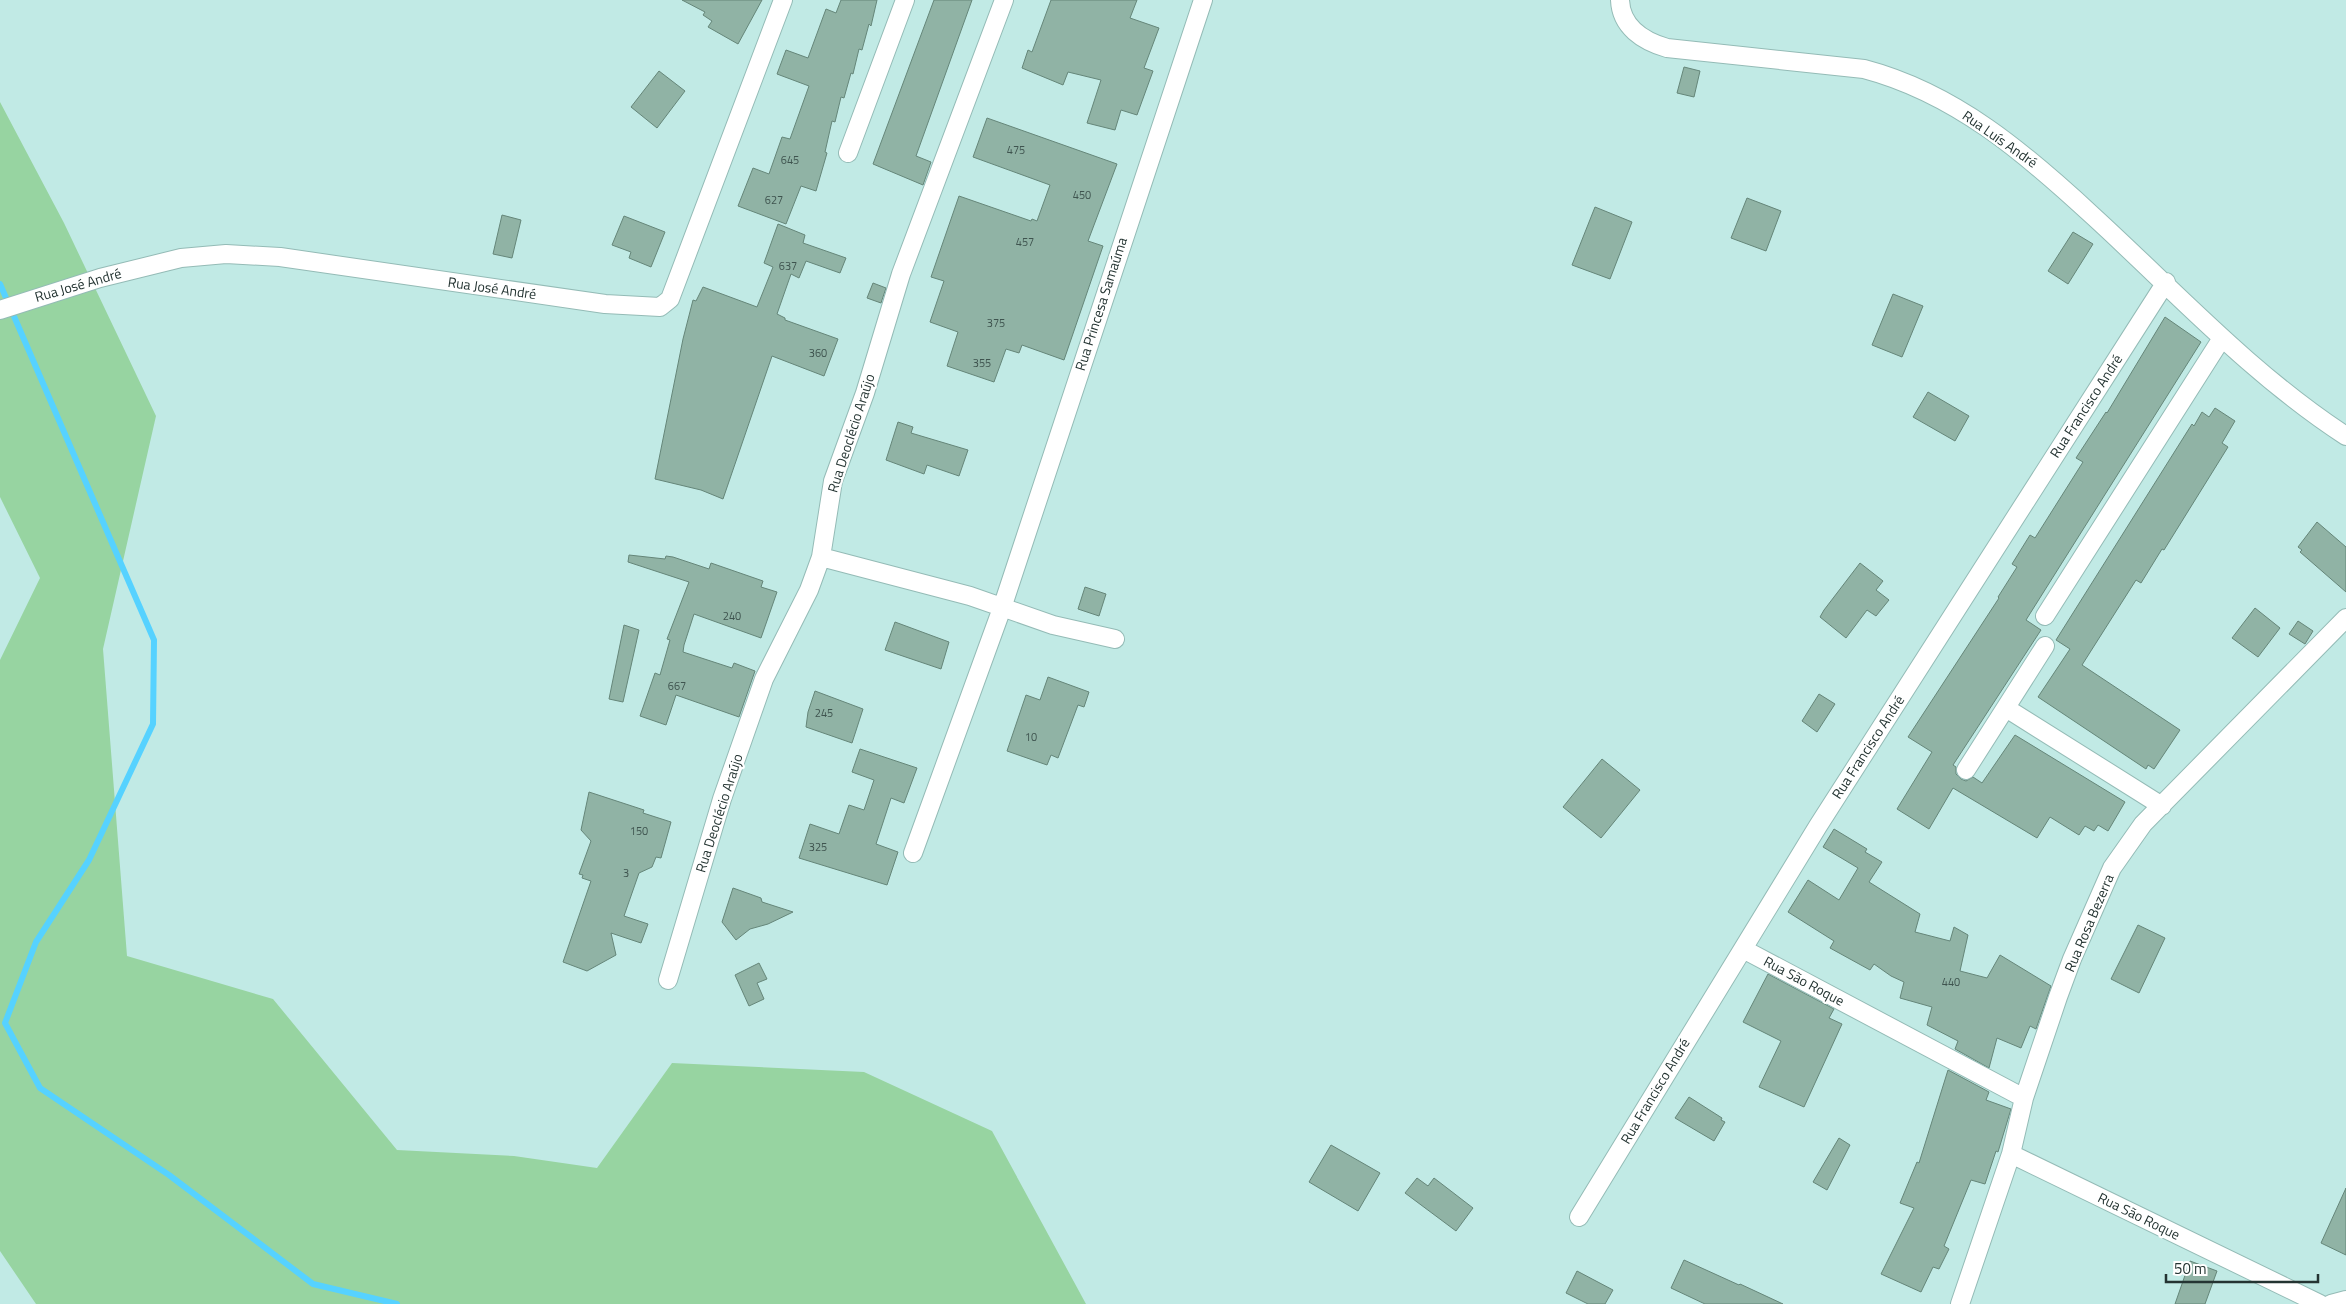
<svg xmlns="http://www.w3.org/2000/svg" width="2346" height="1304" font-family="'Titillium Web',sans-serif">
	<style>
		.green { fill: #97d4a1 }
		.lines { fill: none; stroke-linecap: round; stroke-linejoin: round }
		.stream { stroke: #56d2ff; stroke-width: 6 }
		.building { fill: #90b3a5; stroke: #658679 }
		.street-casing { stroke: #94bbb6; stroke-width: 20 }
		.street { stroke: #fff; stroke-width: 18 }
		.labels { text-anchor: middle; stroke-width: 4.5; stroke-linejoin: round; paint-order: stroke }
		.number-label { font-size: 11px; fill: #3f544f }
		.street-label { font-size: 14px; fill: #243432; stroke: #fff }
	</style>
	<rect width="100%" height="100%" fill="#c1eae5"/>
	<path class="green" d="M0,102L64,223L156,416L103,649L127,956L273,999L397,1150L514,1156L597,1168L672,1063L864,1072L992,1131L1086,1304H36L0,1251V660L40,578L0,497Z"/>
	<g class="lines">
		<path class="stream" d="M0,284L154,640L153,724L89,860L36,942L5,1023L40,1088L169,1175L313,1284L397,1304"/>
	</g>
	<path class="building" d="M682,0H762L738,44L708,27L712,21L703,15L705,12Z
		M841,0H877L871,26L869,24L862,50L859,49L853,74L851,73L844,98L841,97L835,122L832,121L825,152L827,153L816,191L801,186L786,224L738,206L753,168L769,174L782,137L790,139L809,86L777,74L786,50L808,58L826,9L836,13Z
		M934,0H972L916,156L931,162L923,185L873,164Z
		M1051,0H1137L1130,18L1159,28L1144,68L1153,71L1137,115L1121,110L1115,130L1087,123L1101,80L1068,72L1063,85L1022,68L1028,50L1032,52Z
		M1684,67L1700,71L1694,97L1677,93Z
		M659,71L685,91L657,128L631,107Z
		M987,118L1117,164L1088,241L1103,246L1064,360L1022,345L1019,353L1006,349L994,382L947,366L958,332L930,322L944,281L931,277L959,196L1031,221L1032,219L1037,221L1050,185L973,157Z
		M1747,198L1781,211L1766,251L1731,238Z
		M1595,207L1632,222L1610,279L1572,265Z
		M502,215L521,220L512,258L493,254Z
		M624,216L665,232L651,267L629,258L631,252L612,245Z
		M778,224L805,235L803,243L846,258L840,273L806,261L799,278L791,274L777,314L785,318V320L838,339L824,376L772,356L723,499L701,490L655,479L683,339L693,300L696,301L703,287L757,307L773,267L764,263Z
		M2073,232L2093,244L2068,284L2048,271Z
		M873,283L886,288L881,303L867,298Z
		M1893,294L1923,306L1902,357L1872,345Z
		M2165,317L2201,342L2026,620L2041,630L1953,765L1956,767V774L1961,779L1966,781L1973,777L1982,783L2015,735L2125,802L2108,831L2098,825L2094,831L2085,826L2079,835L2050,817L2037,838L1953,788L1929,829L1897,809L1932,752L1908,737L1999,598L1998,597L2017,567L2012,564L2030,535L2035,538L2083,462L2076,458L2106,412L2107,413Z
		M1928,392L1969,416L1955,441L1913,417Z
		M2215,408L2235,421L2222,443L2228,447L2164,550L2162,549L2141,583L2136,580L2082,665L2180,730L2154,769L2148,765L2146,769L2038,697L2070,649L2056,640L2192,424L2194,426L2202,412L2209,417Z
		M898,422L913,427L911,433L968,450L959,476L927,465L924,474L886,460Z
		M2317,522L2346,547V592L2300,552L2302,550L2298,547Z
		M629,555L665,559L666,556L673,557L709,569L711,563L763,581L761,587L777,592L761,638L694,614L684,645L683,652L732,668L734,663L755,671L739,717L676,695L666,725L640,716L655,673L660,675L670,640L667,639L689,582L628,562Z
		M1860,563L1883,581L1876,590L1889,600L1876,616L1867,610L1846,638L1820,617L1824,610Z
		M1085,587L1106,594L1099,616L1078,609Z
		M2255,608L2280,628L2258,657L2232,638Z
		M2298,621L2313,631L2305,644L2289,634Z
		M895,622L949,642L941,669L885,650Z
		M624,625L639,630L623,702L609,699Z
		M1048,677L1089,692L1084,707L1078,705L1058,758L1051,755L1047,765L1007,751L1026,695L1040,700Z
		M815,691L863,709L852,743L806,727L808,712Z
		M1819,694L1835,704L1817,732L1802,721Z
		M860,749L917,768L904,803L891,798L876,844L898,852L887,885L799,858L810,824L839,834L849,805L864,810L874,780L852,772Z
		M1602,759L1640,790L1601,838L1563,807Z
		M589,792L644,810L643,813L671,822L661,858L656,857L652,867L639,873L624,916L648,924L641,943L611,933L616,955L587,971L563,962L591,881L582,878L583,875L579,874L591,841L581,830Z
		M1834,829L1867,849L1865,852L1882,862L1869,882L1920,914L1915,932L1950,941L1954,927L1968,935L1960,971L1987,978L2000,955L2051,986L2036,1029L2030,1026L2021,1048L1997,1038L1989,1068L1955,1049L1958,1041L1927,1025L1932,1007L1900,998L1904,982L1891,976L1874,964L1870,970L1830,948L1834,941L1788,912L1808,880L1839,900L1858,868L1823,847Z
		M733,888L761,898L762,902L793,912L768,924L750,929L736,940L722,922Z
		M2138,925L2165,938L2139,993L2111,979Z
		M759,963L767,979L757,983L764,999L749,1006L735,975Z
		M1768,974L1834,1009L1829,1018L1842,1024L1804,1107L1759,1087L1781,1041L1743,1022Z
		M1948,1070L1989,1092L1986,1100L2011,1109L1998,1152L1996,1151L1985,1184L1971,1180L1944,1246L1949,1249L1939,1269L1933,1267L1921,1292L1881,1274L1914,1208L1900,1203L1917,1162L1919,1163Z
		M1689,1097L1722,1118L1721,1120L1725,1122L1714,1141L1675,1118Z
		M1839,1138L1850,1145L1827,1190L1813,1182Z
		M1331,1145L1380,1173L1358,1211L1309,1182Z
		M1417,1178L1428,1186L1434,1178L1473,1208L1456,1231L1405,1193Z
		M2346,1188V1255L2321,1243Z
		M1684,1260L1739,1285L1740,1284L1783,1304H1705L1671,1288Z
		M2190,1261L2217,1271L2205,1304H2175Z
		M1577,1271L1613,1290L1605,1304H1588L1566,1293Z"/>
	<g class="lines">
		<g class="street-casing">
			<path id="street" d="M1620,0C1621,27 1643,41 1667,48L1864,69C1955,93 2025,153 2093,216C2175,291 2252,375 2346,436
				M848,153L905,0
				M0,310L100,278L181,258L226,254L280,257L605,304L660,307L670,299L783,0
				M821,557L970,596L1053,625L1115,639
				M2045,616L2222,338
				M2006,708L2162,806
				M1966,770L2045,646
				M913,853L1002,608L1203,0
				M1743,949L2024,1098
				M668,980L722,799L764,679L809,590L821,557L833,481L865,393L901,274L1004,0
				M2011,1154L2320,1304
				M1579,1217L1818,826L2166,282
				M1960,1304L2011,1154L2024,1098L2058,997L2072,959L2112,868L2143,824L2346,618
				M2331,1304L2346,1300"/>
		</g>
		<use href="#street" class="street"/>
	</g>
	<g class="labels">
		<g class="number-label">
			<text x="1016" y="154">475</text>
			<text x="790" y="164">645</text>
			<text x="1082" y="199">450</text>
			<text x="774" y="204">627</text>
			<text x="1025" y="246">457</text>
			<text x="788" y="270">637</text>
			<text x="996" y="327">375</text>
			<text x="818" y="357">360</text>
			<text x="982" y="367">355</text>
			<text x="732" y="620">240</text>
			<text x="677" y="690">667</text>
			<text x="824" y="717">245</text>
			<text x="1031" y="741">10</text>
			<text x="639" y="835">150</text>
			<text x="818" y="851">325</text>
			<text x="626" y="877">3</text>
			<text x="1951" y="986">440</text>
		</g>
		<g class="street-label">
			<text transform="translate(2000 139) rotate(35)" y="5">Rua Luís André</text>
			<text transform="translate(78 285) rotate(-16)" y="5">Rua José André</text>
			<text transform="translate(492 288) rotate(8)" y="5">Rua José André</text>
			<text transform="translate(1101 304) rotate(-72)" y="5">Rua Princesa Samaúma</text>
			<text transform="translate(2086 406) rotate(-57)" y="5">Rua Francisco André</text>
			<text transform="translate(851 433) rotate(-72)" y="5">Rua Deoclécio Araújo</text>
			<text transform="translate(1868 747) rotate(-57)" y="5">Rua Francisco André</text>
			<text transform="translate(719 813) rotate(-72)" y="5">Rua Deoclécio Araújo</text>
			<text transform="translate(2089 923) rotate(-67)" y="5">Rua Rosa Bezerra</text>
			<text transform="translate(1804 981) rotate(28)" y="5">Rua São Roque</text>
			<text transform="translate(1655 1091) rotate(-59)" y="5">Rua Francisco André</text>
			<text transform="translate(2139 1216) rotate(26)" y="5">Rua São Roque</text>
		</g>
	</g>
	<path d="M2166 1274v8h152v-8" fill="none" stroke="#243432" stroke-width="2.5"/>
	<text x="2174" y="1274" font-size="15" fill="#243432" stroke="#ffffff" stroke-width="4" paint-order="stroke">50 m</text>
</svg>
